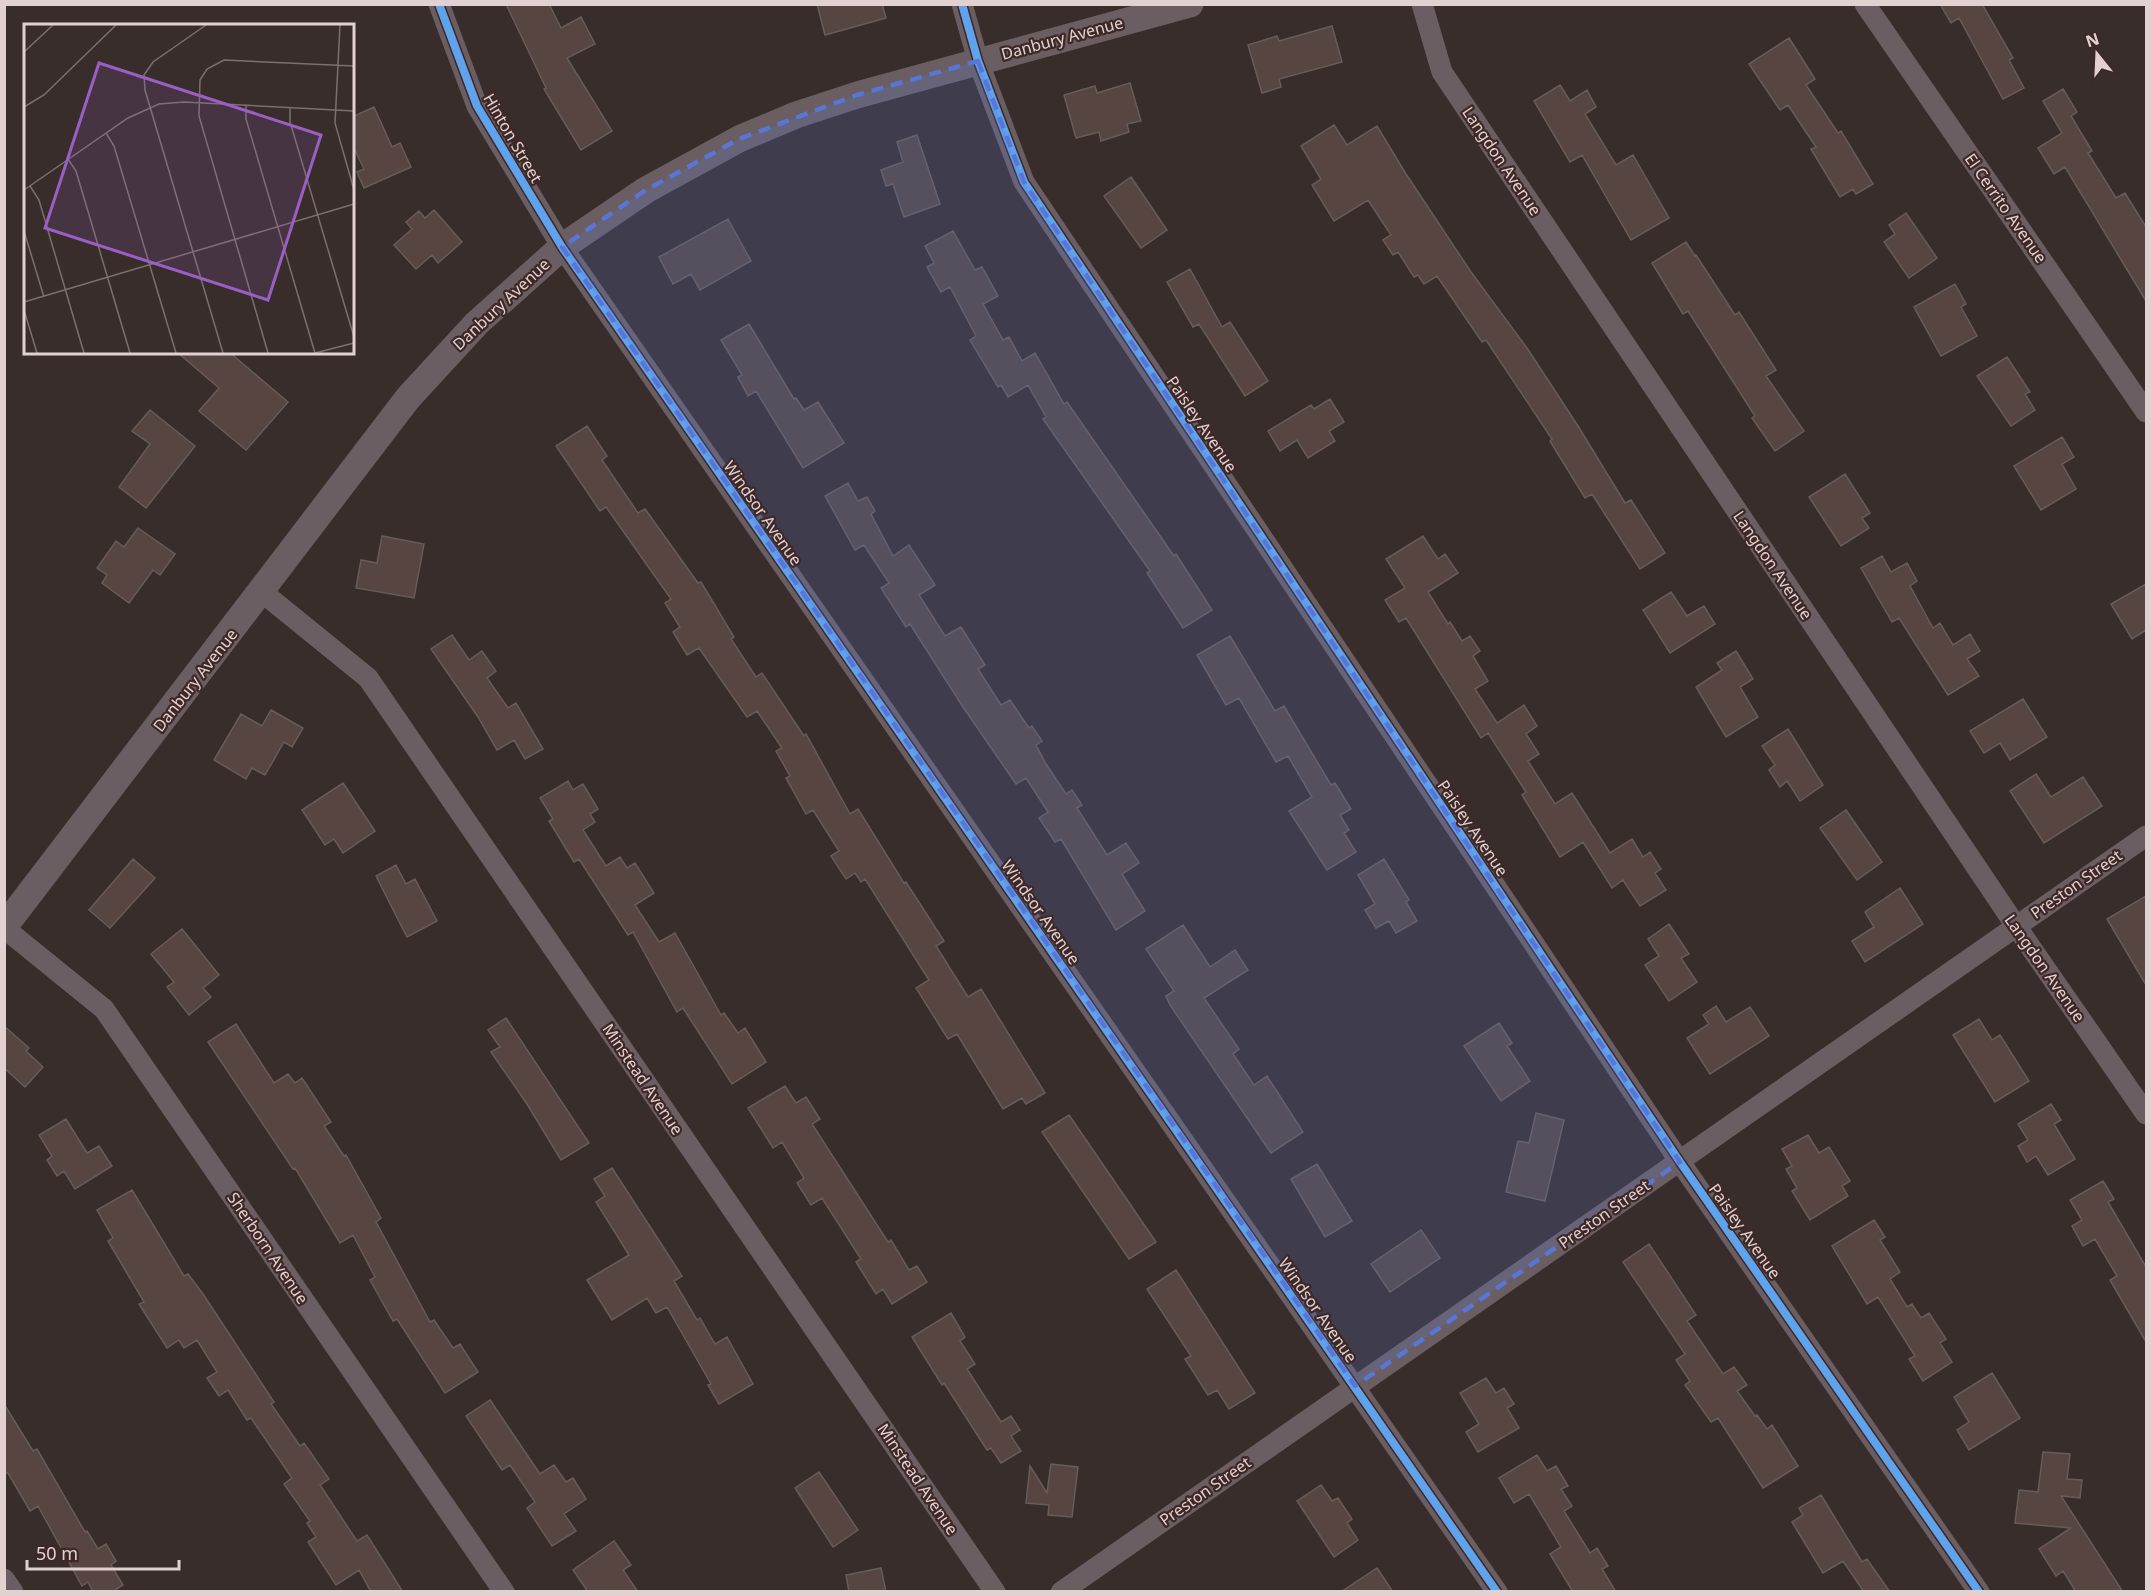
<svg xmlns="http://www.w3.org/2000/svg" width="2151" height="1596" font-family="'Noto Sans',sans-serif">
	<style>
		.building { fill: #564540; stroke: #665c59; stroke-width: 1.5 }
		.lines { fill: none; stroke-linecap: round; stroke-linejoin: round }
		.minor { stroke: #6b5e62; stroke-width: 21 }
		.tertiary { stroke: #6b5e62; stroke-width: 27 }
		.cycleway-casing { stroke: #3e2827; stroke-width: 11 }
		.cycleway { stroke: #60a3ed; stroke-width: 8 }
		.marked { fill: #5876d6; fill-opacity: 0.2; stroke: #5876d6; stroke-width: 4.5; stroke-dasharray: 12 8; stroke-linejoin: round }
		.labels { text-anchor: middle; stroke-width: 4.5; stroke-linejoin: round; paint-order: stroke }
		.street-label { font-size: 16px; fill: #e1d2d1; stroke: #3e2827 }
		.inset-road { fill: none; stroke: #7c6f6e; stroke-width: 1.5 }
		.view { fill: #9a5ec4; fill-opacity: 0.15; stroke: #9a5ec4; stroke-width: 3 }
		.inset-edge { fill: none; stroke: #e1d2d1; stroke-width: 3 }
	</style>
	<rect width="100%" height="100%" fill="#392d2c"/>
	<path class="building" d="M506,4H549L561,28L581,17L595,44L567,58L612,131L581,150L544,89L546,88Z
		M817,4H882L886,18L825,35Z
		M1940,4H1982L2013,58L2009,60L2024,88L2003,99L1959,18L1951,23Z
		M1332,26L1342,62L1279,79L1281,87L1262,93L1248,45L1277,36L1279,41Z
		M1789,38L1815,79L1806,85L1838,133L1841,131L1873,184L1856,194L1853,189L1840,197L1811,149L1816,147L1788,105L1780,110L1749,64Z
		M1130,83L1141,121L1127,124L1129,132L1101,141L1099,132L1076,138L1064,95L1095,86L1097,93Z
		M1560,85L1570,101L1587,90L1596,107L1585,114L1616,165L1633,155L1669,218L1631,240L1582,155L1570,162L1534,101Z
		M2063,89L2077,112L2071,116L2092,151L2088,153L2116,198L2125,193L2146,227V301L2065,167L2054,174L2038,148L2062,133L2043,101Z
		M374,107L392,147L400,143L411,167L364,188L357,172L364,169L352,144V117Z
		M1334,125L1347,145L1377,126L1406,174L1471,272L1527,348L1578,426L1625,503L1631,500L1665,553L1640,569L1592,494L1585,498L1550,441L1552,439L1486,340L1482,342L1437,276L1424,284L1418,275L1414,277L1398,252L1393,255L1383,240L1391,235L1368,200L1334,221L1312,185L1321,179L1301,146Z
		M917,135L940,204L904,217L893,184L886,186L881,170L903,162L897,142Z
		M1131,177L1167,230L1141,248L1104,196Z
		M434,210L462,242L438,263L432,255L416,269L394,245L412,229L406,222L419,211L425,218Z
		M1906,213L1937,258L1909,278L1884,242L1895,234L1889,225Z
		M728,219L751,261L700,290L691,274L673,284L659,257Z
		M953,231L975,270L982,267L998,296L983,304L1003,340L1009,337L1022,361L1035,353L1064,404L1067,402L1174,556L1176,554L1212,610L1183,628L1147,573L1150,571L1043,419L1046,417L1028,385L1008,397L1001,385L998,387L970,340L976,336L950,287L941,292L927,267L934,263L925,246Z
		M1686,242L1695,256L1696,255L1735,315L1739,312L1776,370L1766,376L1804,431L1775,451L1752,418L1755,416L1688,311L1683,314L1652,263Z
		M1190,269L1222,327L1230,322L1268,381L1245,396L1199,324L1193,327L1167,282Z
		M1955,284L1966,304L1961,307L1977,336L1941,356L1914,307Z
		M749,324L794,399L796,398L804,410L818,402L844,443L803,468L756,391L748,396L738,377L742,375L721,340Z
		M177,352H229L288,402L246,450L199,411L219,388Z
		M2007,357L2030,392L2025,394L2035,410L2011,426L1977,376Z
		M1330,399L1344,422L1329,431L1335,441L1308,458L1297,440L1280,451L1268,431L1311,405L1314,409Z
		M150,410L195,446L146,508L119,487L150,444L132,431Z
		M587,426L607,456L602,460L638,513L645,509L698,583L701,582L734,637L731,639L756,677L762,673L804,736L806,734L850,814L858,809L904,883L906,882L944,941L936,946L968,997L981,989L1045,1093L1026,1104L1022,1098L1003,1109L957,1034L948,1039L916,988L929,980L865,879L861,882L855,873L846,879L831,856L839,851L813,810L806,814L786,778L790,776L776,751L782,748L757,711L747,717L699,648L687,655L673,632L680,627L665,603L671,599L606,507L600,511L556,446Z
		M2062,437L2074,457L2062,464L2076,489L2041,510L2014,466Z
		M1845,474L1870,513L1862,518L1869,528L1841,546L1809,497Z
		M848,483L858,501L867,497L875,511L871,514L893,556L909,545L935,585L919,595L945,636L961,627L985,665L978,669L1001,705L1010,700L1029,728L1032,726L1042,741L1036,745L1046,764L1066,794L1072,790L1082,805L1077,808L1107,855L1126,843L1139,863L1122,874L1145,911L1116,930L1061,839L1055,842L1039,818L1048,812L1026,778L1016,784L963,707L910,624L906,627L881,588L889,583L864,545L855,550L825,496Z
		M138,528L175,554L160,575L153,570L129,603L102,583L107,575L97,568L116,541L124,547Z
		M382,536L424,544L414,598L356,588L361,560L377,563Z
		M1423,536L1438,559L1445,554L1458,573L1428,592L1448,624L1450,622L1462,641L1470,636L1480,651L1473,656L1488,681L1475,689L1497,723L1524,705L1537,726L1526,734L1539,754L1528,761L1555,804L1572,793L1610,853L1632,839L1643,857L1650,852L1661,869L1655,873L1666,890L1640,906L1623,880L1612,888L1583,842L1560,857L1522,795L1526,792L1488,733L1481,738L1406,618L1399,622L1385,600L1405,588L1386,559Z
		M1882,556L1891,572L1907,563L1917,581L1910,586L1933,628L1940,623L1953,645L1970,634L1980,651L1967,659L1979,676L1948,695L1899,618L1892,622L1861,568Z
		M2146,584V630L2132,639L2111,604Z
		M1671,592L1687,616L1704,606L1715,624L1670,653L1643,610Z
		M452,635L469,660L482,651L496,671L487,678L508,708L516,703L543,749L525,759L514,740L497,750L478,717L431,649Z
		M1230,636L1275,711L1284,706L1331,785L1335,783L1351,809L1340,815L1349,830L1344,833L1356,852L1327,870L1289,811L1312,797L1288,756L1276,762L1239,698L1226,705L1197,655Z
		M1736,651L1753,679L1740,687L1758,717L1726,737L1696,687L1722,670L1717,663Z
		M2023,699L2047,737L2010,760L2000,743L1984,753L1970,731Z
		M271,710L303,728L292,747L284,742L265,775L252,768L246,779L214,760L241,714L262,726Z
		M1788,729L1823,785L1800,801L1787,781L1780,787L1769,770L1775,765L1762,746Z
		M2036,774L2051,797L2083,777L2102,806L2044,843L2010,791Z
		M568,781L573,790L583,784L598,809L590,814L595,822L583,830L606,866L620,857L627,868L635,863L654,893L635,905L659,942L675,933L721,1015L724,1013L738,1033L745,1028L766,1062L732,1084L683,1008L677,1012L633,932L628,935L579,859L574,862L549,821L553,819L540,798Z
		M343,783L375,831L343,853L334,839L325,845L302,810Z
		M1846,810L1882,862L1857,880L1820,828Z
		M133,859L155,878L110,928L89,910Z
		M1384,859L1409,900L1406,902L1417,921L1396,933L1389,921L1376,928L1365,910L1375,904L1358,875Z
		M396,865L406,884L415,879L437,921L407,937L376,876Z
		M1900,888L1923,924L1865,962L1852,941L1874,927L1865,912Z
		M2146,896V985L2107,919Z
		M1669,924L1689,954L1681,958L1697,982L1669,1001L1645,965L1659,956L1648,939Z
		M1183,925L1210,967L1235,950L1248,970L1204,998L1239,1049L1233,1054L1254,1085L1267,1076L1303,1132L1271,1153L1170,1005L1166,996L1174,991L1146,949Z
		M182,929L219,975L203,988L211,997L189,1015L167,987L174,982L151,954Z
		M1716,1006L1726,1022L1750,1007L1769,1036L1710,1074L1687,1038L1709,1024L1703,1015Z
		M506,1018L589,1143L561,1160L527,1104L491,1052L500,1047L488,1030Z
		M1979,1019L1992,1040L2000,1035L2029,1081L1995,1102L1953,1035Z
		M1499,1023L1512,1043L1507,1046L1530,1081L1501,1101L1464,1046Z
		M236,1024L274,1083L288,1074L295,1083L302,1078L331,1122L324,1126L344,1156L346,1155L381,1218L376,1222L430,1322L434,1320L453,1348L460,1344L478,1372L445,1393L397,1319L393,1321L370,1280L375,1277L353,1235L340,1243L295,1168L293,1169L208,1042Z
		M4,1026L29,1048L26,1051L43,1067L25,1087L4,1068Z
		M785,1086L796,1103L806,1097L820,1119L812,1124L888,1242L891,1240L909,1270L917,1266L927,1282L892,1304L883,1289L876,1294L856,1262L861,1259L822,1198L811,1205L797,1183L804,1178L782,1142L773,1148L748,1108Z
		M2051,1104L2061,1120L2054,1124L2075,1159L2048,1175L2036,1156L2027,1162L2018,1146L2028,1140L2018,1124Z
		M1536,1113L1564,1120L1545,1201L1506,1192L1518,1141L1529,1143Z
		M1069,1115L1156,1242L1129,1259L1042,1132Z
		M66,1119L87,1153L99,1146L112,1166L75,1189L64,1171L57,1176L47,1160L52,1156L39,1135Z
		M1808,1135L1819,1153L1829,1147L1850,1181L1842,1186L1848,1196L1810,1220L1792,1191L1797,1188L1786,1169L1792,1166L1782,1149Z
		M1317,1164L1352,1221L1325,1237L1291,1179Z
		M612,1168L682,1276L674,1281L697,1320L700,1318L715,1344L727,1337L753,1384L719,1404L708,1385L711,1384L667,1307L656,1313L647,1298L612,1320L587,1280L629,1255L596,1202L605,1196L594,1179Z
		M2103,1181L2114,1199L2108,1202L2146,1267V1342L2110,1280L2117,1276L2095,1239L2083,1246L2072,1226L2082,1220L2070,1200Z
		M132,1190L184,1276L188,1274L203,1294L274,1402L271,1404L300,1446L304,1443L329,1479L320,1485L357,1541L367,1535L403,1592H371L359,1570L336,1585L308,1542L316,1537L307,1523L310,1521L284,1484L292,1478L251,1418L247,1420L228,1390L219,1396L207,1378L217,1372L197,1340L184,1348L179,1340L167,1348L139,1304L144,1302L108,1241L113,1238L97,1210Z
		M1874,1220L1885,1237L1880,1240L1900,1272L1890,1279L1907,1307L1912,1304L1921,1318L1929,1313L1946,1339L1940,1343L1952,1362L1923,1381L1909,1359L1915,1356L1878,1297L1867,1304L1832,1246Z
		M1421,1230L1440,1258L1390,1292L1371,1264Z
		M1649,1244L1696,1315L1687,1321L1723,1374L1734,1367L1747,1385L1737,1391L1755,1416L1757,1415L1767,1429L1772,1425L1798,1466L1763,1488L1718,1418L1711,1422L1685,1385L1690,1381L1676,1360L1685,1354L1623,1262Z
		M1176,1270L1255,1393L1229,1409L1217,1390L1208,1395L1185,1359L1191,1356L1147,1289Z
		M951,1313L965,1337L960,1341L975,1364L967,1369L1001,1422L1011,1416L1020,1430L1011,1436L1021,1451L1001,1463L991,1448L987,1450L944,1383L942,1385L912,1337Z
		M1992,1373L2020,1418L1969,1450L1957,1430L1969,1422L1954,1397Z
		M1486,1378L1496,1393L1504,1388L1514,1404L1507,1408L1519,1428L1478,1452L1466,1432L1479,1424L1460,1393Z
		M490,1400L540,1474L554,1465L566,1482L573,1478L586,1499L564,1514L576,1531L552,1546L527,1508L535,1502L510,1465L502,1470L466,1416Z
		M4,1404L33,1451L37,1449L85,1532L87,1531L98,1549L106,1544L116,1561L111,1565L123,1585L112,1592H93L88,1582L82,1586L38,1506L30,1511L8,1473H4Z
		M2043,1452L2070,1454L2067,1479L2082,1480L2080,1498L2061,1496L2123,1592H2076L2063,1571L2056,1576L2039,1549L2071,1528L2015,1523L2019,1490L2038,1492Z
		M1537,1455L1547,1471L1556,1466L1568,1486L1561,1489L1572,1506L1564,1511L1590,1553L1597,1548L1608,1566L1602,1569L1616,1592H1573L1550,1554L1561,1547L1529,1494L1514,1503L1499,1478Z
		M1051,1464L1078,1467L1072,1517L1048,1515L1049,1505L1026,1503L1030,1466L1047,1493Z
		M819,1472L858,1530L833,1547L795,1488Z
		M1321,1485L1332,1501L1338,1498L1352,1519L1347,1523L1358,1540L1334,1557L1297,1501Z
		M1821,1495L1862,1562L1867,1559L1890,1592H1864L1843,1561L1823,1573L1792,1522L1803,1515L1799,1508Z
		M614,1541L631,1565L623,1570L638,1592H588L573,1570Z
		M881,1568L886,1592H849L846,1575Z
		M1377,1568L1393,1592H1341Z"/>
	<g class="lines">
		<path class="minor" d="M439,4L477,106L562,247L1497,1592
			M962,4L978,61L1024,182L1680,1162L1979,1592
			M1422,4L1442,72L2016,926L2146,1114
			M1865,4L2146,412
			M262,592L368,678L995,1592
			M4,928L104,1009L504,1592
			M4,1579L13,1592
			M1061,1592L2146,836"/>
		<path class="tertiary" d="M4,927L408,398L477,323L562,247L646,190L739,139L796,115L857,95L1190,4"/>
		<g class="cycleway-casing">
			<path id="cycleway" d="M439,4L477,106L562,247L1497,1592
				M962,4L978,61L1024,182L1680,1162L1979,1592"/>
		</g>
		<use href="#cycleway" class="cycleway"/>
	</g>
	<path class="marked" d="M978,61L1024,182L1680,1162L1355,1386L562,247L646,190L739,139L857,95Z"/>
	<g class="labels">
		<g class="street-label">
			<text transform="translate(1062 38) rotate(-15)" y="6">Danbury Avenue</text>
			<text transform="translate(513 138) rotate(60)" y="6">Hinton Street</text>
			<text transform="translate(1502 161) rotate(56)" y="6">Langdon Avenue</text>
			<text transform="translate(2006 208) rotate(55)" y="6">El Cerrito Avenue</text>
			<text transform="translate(501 304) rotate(-43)" y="6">Danbury Avenue</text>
			<text transform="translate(1202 424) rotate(56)" y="6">Paisley Avenue</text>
			<text transform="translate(763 513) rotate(55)" y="6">Windsor Avenue</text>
			<text transform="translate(1773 565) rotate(56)" y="6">Langdon Avenue</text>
			<text transform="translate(195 680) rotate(-52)" y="6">Danbury Avenue</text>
			<text transform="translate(1473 828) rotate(56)" y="6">Paisley Avenue</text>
			<text transform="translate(2076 884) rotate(-35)" y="6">Preston Street</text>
			<text transform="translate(1041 912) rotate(55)" y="6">Windsor Avenue</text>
			<text transform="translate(2045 968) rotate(55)" y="6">Langdon Avenue</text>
			<text transform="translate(643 1079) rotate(56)" y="6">Minstead Avenue</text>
			<text transform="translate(1604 1214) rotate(-35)" y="6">Preston Street</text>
			<text transform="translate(1745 1231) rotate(55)" y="6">Paisley Avenue</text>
			<text transform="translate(268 1248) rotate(56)" y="6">Sherborn Avenue</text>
			<text transform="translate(1318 1310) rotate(55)" y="6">Windsor Avenue</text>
			<text transform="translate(918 1479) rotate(56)" y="6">Minstead Avenue</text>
			<text transform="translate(1205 1491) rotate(-35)" y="6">Preston Street</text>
		</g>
	</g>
	<g transform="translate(24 24)">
		<rect width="330" height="330" fill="#392d2c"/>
		<path class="inset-road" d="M182,1L129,38L120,51L121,66L199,329M316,1L311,99L330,166M0,28L29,1M222,81V95L291,329M0,83L20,71L92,1M266,83V98L330,313M82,109L90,122L152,329M44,135L52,147L106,329M6,162L15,176L60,329M0,166L104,94L135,80L160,78L330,87M0,207L20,273M0,278L330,180M0,286L13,329M244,329L175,92L176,56L183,45L200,36L330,42M291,329L330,319"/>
		<path class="view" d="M75,39L297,111L244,276L21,204Z"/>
		<rect width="330" height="330" class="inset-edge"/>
	</g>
	<rect width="2151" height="1596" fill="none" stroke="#e1d2d1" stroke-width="12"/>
	<g transform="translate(2097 54) rotate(342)" stroke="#3e2827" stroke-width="4.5" paint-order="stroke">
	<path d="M0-4.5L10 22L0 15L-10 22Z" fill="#e1d2d1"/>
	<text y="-9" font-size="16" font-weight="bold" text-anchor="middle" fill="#e1d2d1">N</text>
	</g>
	<path d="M27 1560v9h152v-9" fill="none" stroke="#e1d2d1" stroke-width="3"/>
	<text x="36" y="1560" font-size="18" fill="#e1d2d1" stroke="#3e2827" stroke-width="4.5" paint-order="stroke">50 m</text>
</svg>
